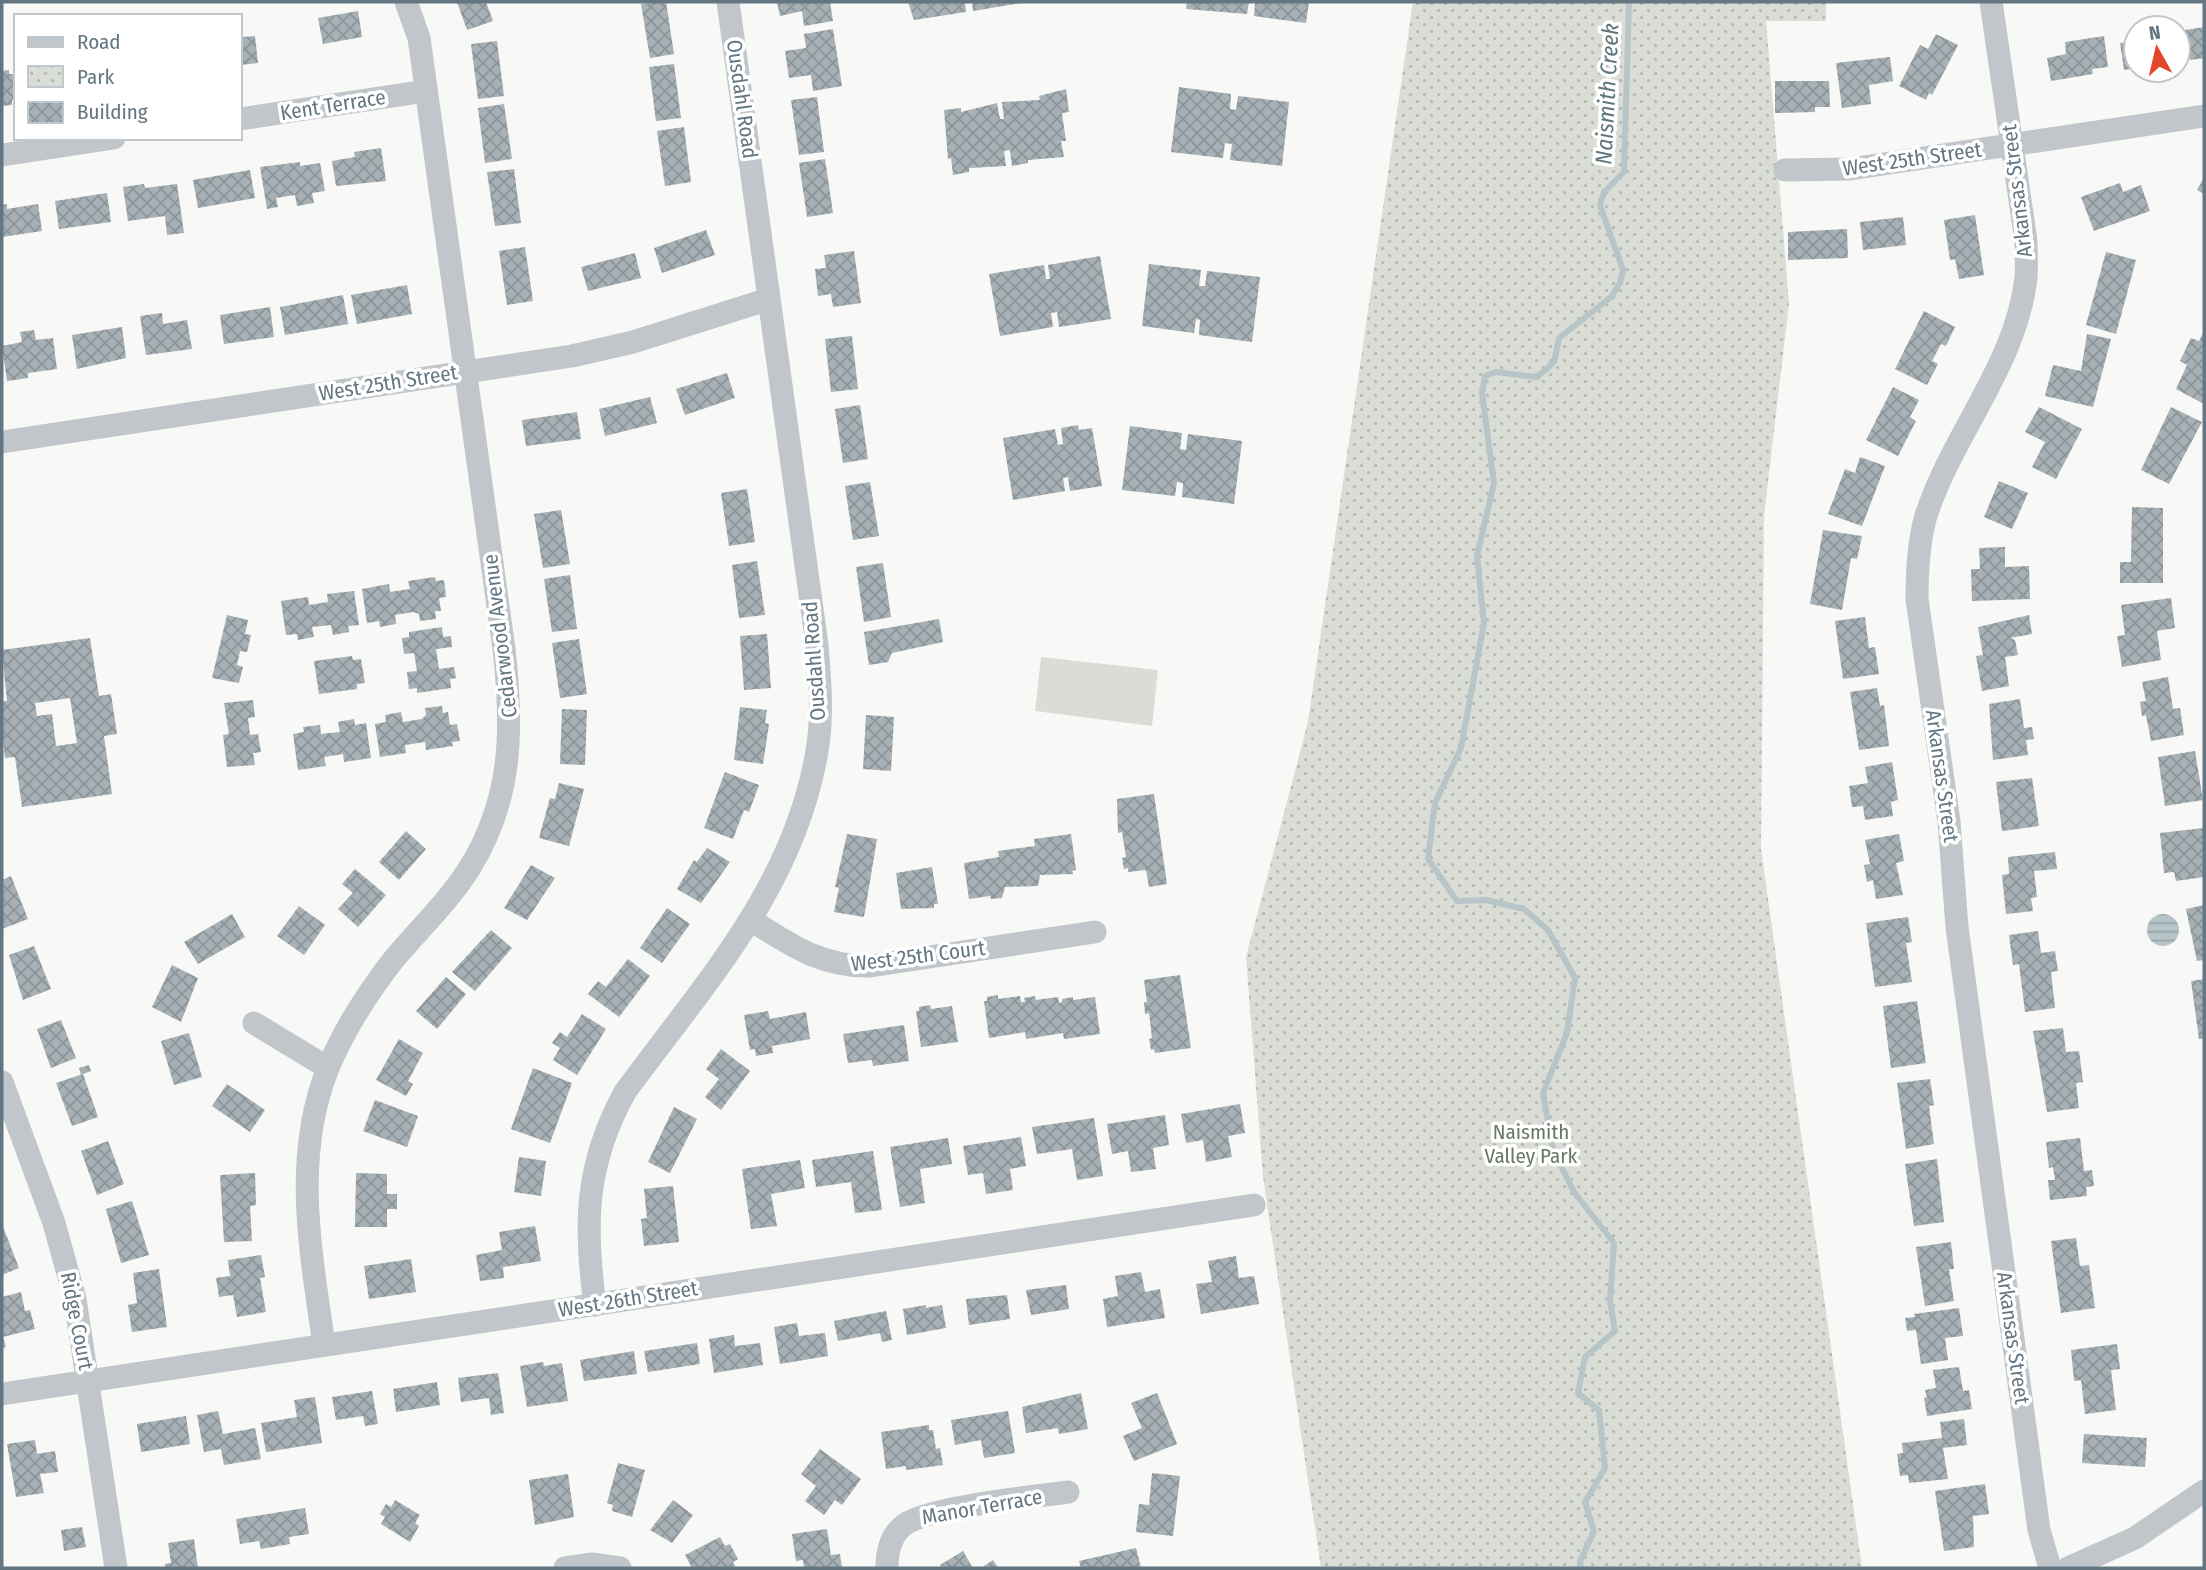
<svg xmlns="http://www.w3.org/2000/svg" width="2206" height="1570" font-family="'Fira Sans Condensed',sans-serif">
	<style>
		.park { fill: url(#park-dots) }
		.pitch { fill: #d9ddd5 }
		.water { fill: url(#water-rules) }
		.lines { fill: none; stroke-linecap: round; stroke-linejoin: round }
		.stream { stroke: #b7c5c8; stroke-width: 6 }
		.building { fill: url(#building-cross-hatch); fill-rule: evenodd }
		.minor { stroke: #c1c6ca; stroke-width: 23 }
		.labels { text-anchor: middle; stroke-width: 7; stroke-linejoin: round; paint-order: stroke }
		.street-label { font-size: 21px; fill: #637681; stroke: #fff }
		.park-label { font-size: 21px; fill: #687962; stroke: #fff }
		.water-label { font-size: 23px; font-style: italic; fill: #5e767b; stroke: #fff }
	</style>
	<defs>
		<pattern id="park-dots" width="8" height="8" patternUnits="userSpaceOnUse" patternTransform="scale(1.75)"><rect width="8" height="8" fill="#d9ddd5"/><path d="M2 2h.1M6 6h.1" fill="none" stroke="#b4b8b2" stroke-width="1.8" stroke-linecap="round"/></pattern>
		<pattern id="water-rules" width="6" height="5" patternUnits="userSpaceOnUse" patternTransform="scale(1.75)"><rect width="6" height="5" fill="#b7c5c8"/><path d="M0 2.5h6" fill="none" stroke="#98a5a8"/></pattern>
		<pattern id="building-cross-hatch" width="8" height="8" patternUnits="userSpaceOnUse" patternTransform="scale(1.75)"><rect width="8" height="8" fill="#a6b0b5"/><path d="M0 0l8 8M0 8l8-8" fill="none" stroke="#8b9499"/></pattern>
	</defs>
	<rect width="100%" height="100%" fill="#f8f8f6"/>
	<path class="park" d="M1413,2H1826V21H1766L1789,303L1764,516L1761,849L1862,1568H1321L1263,1177L1246,957L1308,722Z"/>
	<path class="pitch" d="M1041,657L1158,670L1152,726L1035,711Z"/>
	<path class="water" d="M2147 930a16 16 0 1 1 32 0a16 16 0 1 1-32 0Z"/>
	<g class="lines">
		<path class="stream" d="M1581,1568L1580,1562L1594,1531L1585,1502L1605,1468L1599,1410L1578,1393L1585,1357L1615,1331L1610,1301L1614,1243L1574,1192L1553,1150L1543,1093L1567,1033L1575,978L1548,930L1524,909L1486,900L1457,901L1428,859L1435,803L1461,748L1484,623L1477,556L1494,483L1482,393L1485,376L1496,372L1537,377L1554,362L1559,338L1611,297L1620,283L1623,270L1600,205L1604,192L1624,172L1629,2"/>
	</g>
	<path class="building" d="M457,2H486L493,21L467,30Z
		M666,2L674,54L650,58L641,4Z
		M777,2H830L833,21L804,26L802,11L780,16Z
		M908,2H965L966,12L914,20Z
		M972,2H1021V3L973,11Z
		M1187,2H1249L1247,14L1186,9Z
		M1255,2H1309L1306,23L1254,16Z
		M358,11L362,37L323,44L318,18Z
		M2204,27V58L2190,60L2185,30Z
		M833,29L842,86L813,91L811,75L789,78L785,51L806,48L804,34Z
		M1936,34L1958,45L1932,95L1929,93L1926,100L1899,86L1920,45L1928,49Z
		M255,36L258,63L240,65V37Z
		M2104,36L2108,67L2092,69L2093,74L2051,81L2047,58L2066,54L2065,42Z
		M497,41L504,96L478,99L471,44Z
		M2136,41V68L2124,70L2120,43Z
		M2178,44L2182,62H2178Z
		M1890,57L1893,81L1869,85L1871,104L1842,108L1836,63Z
		M674,64L681,118L656,121L649,67Z
		M9,70V74H16V100H12V105L2,106V71Z
		M1775,81H1829L1830,107H1815V112L1775,113Z
		M1179,87L1231,94L1230,109L1236,110L1238,96L1289,102L1282,166L1230,160L1232,144L1225,143L1223,158L1171,152Z
		M1066,89L1069,112L1062,113L1066,141H1061L1064,157L1028,160V163L1012,166L1010,150L1004,151L1006,166L969,168V172L953,175L951,158L948,159L944,110L961,108V112L997,103L1000,119H1004L1002,102L1040,100L1039,96Z
		M817,97L824,152L799,155L791,100Z
		M504,104L512,159L485,163L478,108Z
		M684,127L691,182L665,186L657,131Z
		M381,148L386,181L336,186L332,161L355,157L354,152Z
		M825,159L833,213L807,217L799,163Z
		M300,162V166L320,163L325,191L312,193L314,203L297,206L295,195L276,198L278,207L267,209L260,167Z
		M514,169L521,223L495,226L487,172Z
		M250,170L255,198L198,208L193,180Z
		M2204,177V194L2197,190Z
		M2120,183L2123,192L2141,185L2150,211L2094,231L2081,197Z
		M144,184L145,188L177,184L184,233L167,235L165,216L128,221L123,187Z
		M107,193L111,222L59,229L55,201Z
		M7,204V209L38,204L42,231L2,237V205Z
		M1975,215L1984,275L1959,279L1955,259L1950,260L1944,220Z
		M1903,217L1906,245L1863,250L1860,222Z
		M1847,229L1848,258L1788,260V232Z
		M706,230L715,255L662,273L654,248Z
		M525,247L533,301L507,305L499,251Z
		M854,251L861,303L833,307L831,294L818,296L815,269L826,268L824,255Z
		M2106,252L2136,260L2116,334L2086,325Z
		M635,253L641,278L588,291L581,267Z
		M1100,256L1111,319L1059,327L1057,312L1051,313L1053,327L1000,336L989,274L1044,265L1046,279H1050L1048,265Z
		M1149,264L1201,270L1199,286H1205L1207,271L1260,277L1252,342L1199,335L1200,320L1196,319L1194,333L1142,326Z
		M407,285L412,314L357,324L351,295Z
		M343,295L348,324L285,335L280,307Z
		M270,307L274,337L224,344L220,315Z
		M1924,311L1955,327L1946,346L1941,344L1932,361L1938,364L1927,385L1895,369Z
		M162,313L163,324L187,320L192,349L146,355L140,316Z
		M122,327L126,358L77,369L72,335Z
		M34,330L36,340L53,338L57,369L28,373V378L7,381L2,346L22,342L20,332Z
		M2204,331V404L2176,389L2187,365L2180,361L2191,338L2199,341Z
		M2087,334L2111,339L2093,407L2045,396L2053,365L2081,371Z
		M852,336L858,389L831,392L825,339Z
		M727,373L735,398L685,415L676,389Z
		M1893,387L1919,400L1910,417L1916,421L1898,456L1866,440Z
		M650,397L657,423L605,436L599,409Z
		M860,405L868,459L843,463L835,409Z
		M2039,407L2082,429L2056,479L2032,467L2045,442L2025,432Z
		M2171,407L2202,422L2169,484L2141,470Z
		M577,412L581,439L526,446L522,420Z
		M1078,425L1079,430L1092,428L1102,486L1070,491L1068,477L1063,478L1065,491L1013,500L1003,438L1055,429L1058,445L1063,444L1061,428Z
		M1130,426L1182,433L1180,449L1186,450L1188,434L1242,441L1234,504L1182,497L1183,483L1177,482L1175,496L1122,490Z
		M1860,457L1885,466L1862,526L1828,514L1845,469L1855,473Z
		M1999,481L2028,493L2012,529L1984,517Z
		M870,482L879,536L853,540L845,486Z
		M747,489L755,542L729,546L721,493Z
		M2132,507L2163,508V583H2120V562H2131Z
		M561,510L570,564L543,568L534,514Z
		M1823,530L1862,536L1857,559L1851,558L1842,610L1810,604Z
		M2005,547V567L2029,566L2030,599L1972,601L1971,569H1980L1979,548Z
		M757,561L765,615L739,618L732,565Z
		M883,563L891,617L864,622L856,567Z
		M570,575L577,629L552,632L544,579Z
		M435,577L436,581L444,580L446,597L439,598L441,611H435L436,619L420,621L419,614L413,612L395,615L396,624L380,627L379,621L367,623L362,589L389,584L390,592L410,589L408,581Z
		M354,591L359,625L348,626L349,632L333,635L331,625L312,627L314,637L298,640L297,634L286,635L281,601L308,597L309,605L328,602L327,594Z
		M2171,598L2175,628L2157,631L2161,660L2122,667L2117,636L2125,635L2121,605Z
		M227,615L248,620L245,634L251,635L247,652L240,651L237,665L243,667L239,683L212,678Z
		M2029,615L2032,634L2010,638L2015,640L2018,655L2005,657L2009,686L1982,691L1976,656L1983,655L1978,627Z
		M1865,617L1869,648L1875,647L1879,674L1843,679L1835,621Z
		M939,619L943,642L892,653L888,662L869,665L864,632Z
		M442,627L443,637L451,636L452,647L436,649L439,669L454,667L456,678L450,679L451,688L417,693V688L409,689L407,672L417,671L414,653L404,654L402,638L409,637V632Z
		M767,634L771,688L744,690L740,636Z
		M90,638L99,696L111,694L117,734L104,736L112,794L22,807L15,757L5,758L2,732V701H7L2,650ZM70,698L77,743L56,746L52,714L37,716L35,703Z
		M579,639L587,694L560,698L552,643Z
		M352,656L353,660L361,659L365,683L357,684V689L319,694L314,661Z
		M2168,677L2173,709L2180,708L2184,735L2151,741L2146,715L2142,716L2140,702L2146,701L2142,682Z
		M1877,688L1880,706L1884,705L1889,746L1859,750L1850,692Z
		M2020,699L2024,728L2032,727L2034,739L2026,740L2028,755L1993,760L1989,704Z
		M253,700L255,717L248,718L250,735L258,734L261,752L253,753L255,765L227,767L223,735L229,734L224,703Z
		M442,706L443,713L448,712L450,725L457,724L460,741L452,742L453,746L426,750L425,742L405,745L406,753L380,757L375,724L386,722L385,715L401,712L403,722L422,719L426,715L425,708Z
		M740,707L767,710L765,723L769,724L763,764L734,760Z
		M562,709L587,710L585,765L560,764Z
		M866,715L894,717L891,771L863,769Z
		M354,719L355,725L366,723L371,758L344,762L343,754L324,757L326,766L298,770L293,734L304,732L303,727L320,725L321,734L340,732L338,722Z
		M2195,751L2203,800L2165,806L2158,757Z
		M1892,762L1898,800L1891,802L1893,816L1865,820L1863,806L1852,807L1849,786L1868,783L1865,767Z
		M725,772L759,785L749,812L744,810L733,839L704,828Z
		M2032,778L2039,826L2002,831L1996,782Z
		M559,783L584,789L569,846L539,838L550,798L555,799Z
		M1154,794L1167,884L1149,887L1146,870L1128,872V868L1124,869L1122,858L1126,857L1122,832L1118,833L1117,799Z
		M2204,828V877L2176,881L2174,872L2164,873L2160,833Z
		M406,831L426,849L399,880L379,862Z
		M847,834L877,839L864,917L834,912L839,888L835,887Z
		M1071,834L1076,870L1072,871L1073,874L1040,875L1038,886L1005,887L1002,898L991,899L990,896L969,899L964,863L999,857L998,851L1035,846L1034,839Z
		M1899,834L1904,861L1896,863L1903,895L1876,899L1873,880L1867,882L1864,865L1870,864L1865,840Z
		M707,848L730,862L701,903L677,889L694,860L697,862Z
		M2055,852L2057,869L2034,871L2037,897L2031,898L2033,911L2006,914L2002,875L2009,874L2008,857Z
		M531,865L555,878L527,920L504,908Z
		M932,867L938,904H934V908L901,909L896,873Z
		M355,869L386,895L358,927L338,909L353,893L342,884Z
		M11,876L28,919L2,929V880Z
		M2204,905V960L2197,961L2186,909Z
		M299,906L325,925L304,955L277,936Z
		M667,908L690,924L662,963L640,948Z
		M232,914L245,937L198,964L184,942Z
		M1908,917L1912,942L1906,943L1912,982L1875,987L1866,923Z
		M491,930L512,948L475,991L452,972Z
		M2038,931L2041,953L2055,951L2058,971L2051,972L2055,1008L2025,1012L2019,964L2013,965L2009,935Z
		M34,946L51,989L23,1000L9,955Z
		M628,959L650,976L619,1017L588,994L598,981L606,987Z
		M172,965L198,978L181,1022L152,1007Z
		M1180,975L1191,1048L1155,1053L1154,1049L1151,1050L1149,1039L1152,1038L1149,1013L1145,1014L1144,1002H1147L1144,980Z
		M446,977L466,994L437,1029L416,1011Z
		M2204,979V1038L2199,1039L2191,981Z
		M998,995V999L1020,996L1021,1002H1025L1024,998L1035,996L1036,1000L1058,997L1059,1003L1062,1002V999L1073,997V1000L1095,997L1100,1034L1064,1039L1063,1033L1026,1039L1025,1032L989,1038L984,1001H987V997Z
		M1917,1001L1926,1063L1891,1068L1883,1006Z
		M930,1005L931,1009L952,1006L958,1042L921,1047L916,1011H919V1007Z
		M768,1011L770,1019L806,1012L810,1039L772,1046L773,1053L756,1056L755,1049L750,1050L744,1015Z
		M582,1014L606,1029L577,1075L553,1060L560,1048L552,1043L560,1032L567,1037Z
		M61,1020L76,1058L51,1068L37,1029Z
		M904,1025L909,1061L873,1066L872,1060L848,1063L843,1034Z
		M2063,1028L2066,1052L2079,1051L2083,1082L2076,1083L2079,1108L2047,1112L2033,1031Z
		M189,1033L202,1077L174,1085L161,1041Z
		M399,1039L423,1053L408,1081L413,1084L406,1096L376,1080Z
		M721,1049L750,1071L721,1110L705,1097L719,1079L706,1069Z
		M89,1065L91,1071L81,1075L79,1068Z
		M533,1068L572,1083L550,1143L511,1129Z
		M83,1074L98,1117L72,1126L56,1083Z
		M1930,1079L1934,1105L1929,1106L1934,1144L1906,1149L1897,1083Z
		M227,1084L265,1110L250,1132L212,1106Z
		M375,1100L418,1116L407,1147L363,1131Z
		M1240,1104L1245,1133L1228,1136L1232,1157L1206,1162L1203,1140L1186,1143L1181,1114Z
		M674,1107L697,1119L670,1173L648,1162Z
		M1165,1115L1169,1145L1153,1148L1156,1169L1131,1172L1128,1151L1112,1154L1107,1124Z
		M1094,1118L1103,1176L1077,1180L1072,1149L1037,1154L1032,1127Z
		M1021,1137L1026,1166L1010,1169L1013,1190L986,1194L983,1173L968,1175L963,1146Z
		M948,1138L952,1164L920,1169L925,1203L900,1207L890,1147Z
		M2080,1138L2084,1171L2092,1170L2094,1186L2086,1187L2087,1196L2050,1200L2048,1180H2055L2053,1167L2049,1168L2046,1142Z
		M108,1141L124,1184L97,1195L81,1151Z
		M873,1151L882,1210L855,1213L851,1182L816,1187L812,1160Z
		M519,1157L546,1161L541,1196L514,1192Z
		M1937,1159L1944,1222L1914,1226L1905,1164Z
		M800,1160L805,1188L771,1194L777,1226L751,1229L742,1169Z
		M255,1173L256,1205L250,1206L252,1241L224,1242L220,1175Z
		M356,1173L387,1174V1194H397V1209H387V1227H355Z
		M673,1186L679,1242L644,1246L641,1219L647,1218L644,1189Z
		M132,1201L149,1255L121,1263L106,1209Z
		M2,1224L19,1268L2,1275Z
		M535,1226L541,1261L503,1267L504,1278L480,1281L476,1255L502,1250L499,1232Z
		M2076,1238L2080,1266L2089,1265L2095,1308L2061,1313L2051,1241Z
		M1951,1242L1954,1269H1949L1954,1301L1925,1306L1916,1247Z
		M261,1255L265,1277L260,1278L266,1312L237,1317L233,1295L219,1297L216,1278L230,1276L228,1260Z
		M1236,1256L1239,1278L1254,1276L1259,1304L1201,1314L1196,1284L1212,1282L1208,1261Z
		M411,1259L416,1292L369,1299L364,1266Z
		M159,1269L167,1327L132,1332L128,1305L137,1303L133,1273Z
		M1141,1272L1145,1292L1160,1289L1165,1318L1107,1327L1103,1299L1118,1296L1115,1276Z
		M1066,1285L1069,1309L1031,1315L1026,1290Z
		M21,1292L25,1311L30,1310L35,1329L3,1337L6,1347L2,1348V1297Z
		M1007,1295L1010,1319L969,1325L966,1299Z
		M926,1305V1308L942,1305L946,1328L907,1335L903,1309Z
		M1959,1308L1963,1336L1945,1338L1948,1360L1921,1364L1916,1330L1907,1331L1905,1318L1915,1317L1914,1314Z
		M886,1311L892,1340L882,1342L880,1333L838,1341L834,1321Z
		M797,1323L799,1336L825,1333L828,1356L780,1364L774,1327Z
		M734,1335L735,1346L760,1343L763,1365L714,1373L709,1339Z
		M697,1343L700,1364L648,1372L644,1351Z
		M2117,1344L2120,1369L2111,1370L2116,1410L2085,1414L2081,1380L2074,1381L2071,1350Z
		M634,1351L637,1374L584,1381L580,1360Z
		M543,1362L544,1366L562,1363L568,1401L527,1407L520,1366Z
		M1959,1367L1963,1391L1969,1390L1972,1409L1927,1416L1924,1398L1927,1397L1925,1390L1936,1388L1933,1370Z
		M498,1373L504,1413L491,1415L489,1398L461,1402L458,1378Z
		M437,1382L440,1405L396,1412L393,1389Z
		M372,1391L378,1424L365,1426L363,1416L336,1420L332,1397Z
		M1081,1393L1088,1429L1059,1434L1058,1428L1026,1433L1022,1407Z
		M1157,1393L1177,1444L1134,1461L1123,1436L1142,1428L1131,1403Z
		M315,1397L322,1443L266,1452L261,1423L297,1417L294,1400Z
		M218,1411L223,1434L255,1428L261,1459L224,1465L221,1449L204,1452L197,1415Z
		M1008,1411L1015,1453L984,1458L981,1440L955,1445L951,1420Z
		M186,1416L190,1444L141,1452L137,1424Z
		M1964,1419L1967,1445L1943,1448L1948,1479L1909,1483L1908,1475L1900,1476L1897,1454L1903,1453L1902,1443L1942,1438L1940,1422Z
		M929,1425V1430H933L936,1449L940,1448L943,1465L906,1470V1466L886,1469L881,1432Z
		M2084,1434L2147,1438L2145,1467L2082,1463Z
		M35,1440L37,1454L55,1451L58,1472L40,1474L44,1493L16,1497L7,1444Z
		M820,1449L861,1479L842,1505L835,1500L824,1515L805,1501L816,1486L801,1474Z
		M618,1463L645,1470L632,1517L612,1511L613,1505L607,1503Z
		M1152,1473L1180,1476L1173,1536L1136,1532L1139,1504L1149,1505Z
		M568,1474L574,1517L535,1525L529,1480Z
		M1985,1484L1989,1514L1973,1516L1974,1547L1944,1551L1935,1491Z
		M395,1500L420,1515L415,1523L419,1526L410,1542L381,1524L385,1517L380,1514L386,1504L391,1507Z
		M673,1500L693,1515L672,1543L650,1530Z
		M305,1508L309,1534L289,1537L290,1544L261,1549L259,1541L240,1544L236,1519Z
		M82,1527L86,1547L64,1551L61,1530Z
		M827,1529L831,1555L840,1554L842,1568H804L803,1560L796,1561L792,1534Z
		M720,1537L725,1546L730,1544L738,1559L733,1562L736,1568H692L685,1555Z
		M194,1539L198,1568H166L165,1564L171,1563L168,1543Z
		M1136,1548L1141,1568H1081L1079,1561Z
		M963,1551L973,1568H942L940,1565Z
		M993,1560L998,1568H981Z"/>
	<g class="lines">
		<path class="minor" d="M1991,2L2026,241C2026,253 2027,266 2026,278C2016,366 1950,437 1925,519C1918,546 1917,572 1917,599L1949,822L1957,927L2039,1530L2050,1568
			M240,119L426,91
			M2,155L114,138
			M1785,170L1850,169L2204,116
			M2,442L572,356L633,342L769,299
			M751,920C790,945 822,967 870,966L1095,932
			M254,1023L328,1068
			M2,1082L54,1223L75,1299L116,1568
			M595,1305C584,1224 585,1165 625,1092C704,984 794,888 817,751C823,717 820,680 817,645L728,2
			M324,1345C311,1253 292,1158 328,1068C344,1030 369,991 394,959C419,929 448,902 469,869C513,799 513,728 504,649L419,38L406,2
			M2,1394L1254,1205
			M565,1568L592,1564L620,1568
			M887,1568C887,1552 891,1535 904,1525C928,1507 1033,1497 1068,1492
			M2068,1568L2135,1538L2204,1491"/>
	</g>
	<g class="labels">
		<g class="street-label">
			<text transform="translate(742 99) rotate(82)" y="7">Ousdahl Road</text>
			<text transform="translate(333 105) rotate(-9)" y="7">Kent Terrace</text>
			<text transform="translate(1912 159) rotate(-8)" y="7">West 25th Street</text>
			<text transform="translate(2017 191) rotate(-97)" y="7">Arkansas Street</text>
			<text transform="translate(388 383) rotate(-9)" y="7">West 25th Street</text>
			<text transform="translate(500 636) rotate(-97)" y="7">Cedarwood Avenue</text>
			<text transform="translate(814 661) rotate(-94)" y="7">Ousdahl Road</text>
			<text transform="translate(1942 776) rotate(82)" y="7">Arkansas Street</text>
			<text transform="translate(918 956) rotate(-7)" y="7">West 25th Court</text>
			<text transform="translate(628 1299) rotate(-9)" y="7">West 26th Street</text>
			<text transform="translate(77 1321) rotate(79)" y="7">Ridge Court</text>
			<text transform="translate(2013 1338) rotate(82)" y="7">Arkansas Street</text>
			<text transform="translate(982 1507) rotate(-10)" y="7">Manor Terrace</text>
		</g>
		<g class="park-label">
			<text x="1531" y="1139">Naismith<tspan x="1531" dy="24">Valley Park</tspan></text>
		</g>
		<g class="water-label">
			<text transform="translate(1607 94) rotate(-87)" y="8">Naismith Creek</text>
		</g>
	</g>
	<rect width="2206" height="1570" fill="none" stroke="#637681" stroke-width="7"/>
	<rect x="14" y="14" width="228" height="126" fill="#ffffff" stroke="#c1c8cd" stroke-width="2"/>
	<rect x="28" y="37" width="35" height="10" fill="#c1c6ca" stroke="#c1c8cd" stroke-width="2"/>
	<text x="77" y="49" font-size="21" fill="#637681">Road</text>
	<rect x="28" y="66" width="35" height="21" fill="url(#park-dots)" stroke="#c1c8cd" stroke-width="2"/>
	<text x="77" y="84" font-size="21" fill="#637681">Park</text>
	<rect x="28" y="102" width="35" height="21" fill="url(#building-cross-hatch)" stroke="#c1c8cd" stroke-width="2"/>
	<text x="77" y="119" font-size="21" fill="#637681">Building</text>
	<g transform="translate(2157 49) rotate(352)"><circle r="33" fill="#ffffff" stroke="#c1c8cd" stroke-width="2"/>
	<path d="M0-5L12 26L0 18L-12 26Z" fill="#e4462a"/>
	<text y="-10" font-size="19" font-weight="bold" text-anchor="middle" fill="#637681">N</text>
	</g>
</svg>
